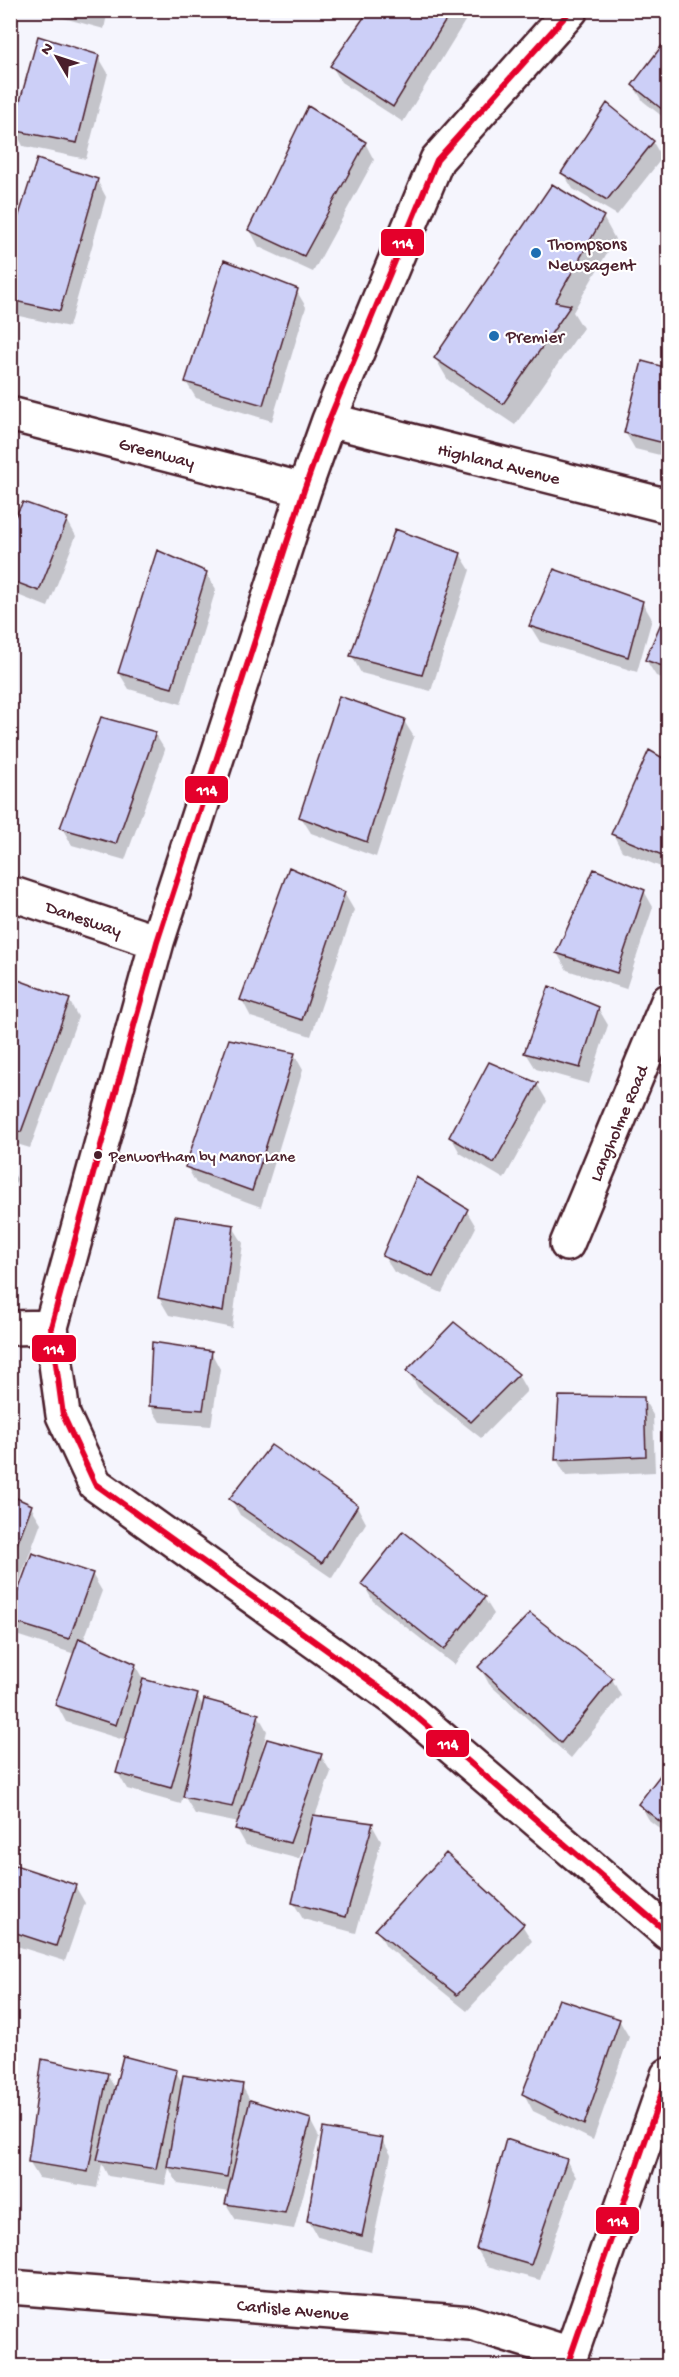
<svg xmlns="http://www.w3.org/2000/svg" width="679" height="2377" font-family="'Gochi Hand',sans-serif">
	<style>
		.shadow { fill: #0003 }
		.building { fill: #cccff7; stroke: #4a1f2b; stroke-width: 1.5 }
		.lines { fill: none; stroke-linecap: round; stroke-linejoin: round }
		.street-casing { stroke: #4a1f2b; stroke-width: 38 }
		.street { stroke: #fff; stroke-width: 33 }
		.bus-1-casing { stroke: #fff; stroke-width: 10 }
		.bus-1 { stroke: #e4002b; stroke-width: 6 }
		.poi-dot { fill: #1f6fb2; stroke: #fff; stroke-width: 2 }
		.bus-dot { fill: #4a1f2b; stroke: #fff; stroke-width: 2 }
		.labels { text-anchor: middle; stroke-width: 4.5; stroke-linejoin: round; paint-order: stroke }
		.bus-label { font-size: 16px; fill: #4a1f2b; stroke: #fff; text-anchor: start }
		.poi-label { font-size: 18px; fill: #4a1f2b; stroke: #fff; text-anchor: start }
		.street-label { font-size: 18px; fill: #4a1f2b; stroke: #fff }
		.line-badge { stroke: #fff; stroke-width: 2 }
		.badge-label { font-size: 16px; text-anchor: middle; font-weight: bold; fill: #fff }
	</style>
	<rect width="100%" height="100%" fill="#f5f5fd"/>
	<filter id="ink" filterUnits="userSpaceOnUse"><feTurbulence type="fractalNoise" baseFrequency=".0167" numOctaves="2"/><feDisplacementMap in="SourceGraphic" scale="12" xChannelSelector="R" yChannelSelector="G"/><feConvolveMatrix kernelMatrix="1 2 1 2 8 2 1 2 1" color-interpolation-filters="sRGB"/></filter>
	<g filter="url(#ink)">
		<path class="shadow" d="M34,10H108L104,29Z
			M371,10H459L465,21L403,122L341,82L332,66Z
			M664,45L668,49V121L643,101L633,85Z
			M98,56L108,73L86,159L23,146L14,129Z
			M653,142L662,158L617,215L573,189L563,173Z
			M365,143L374,160L313,272L259,247L250,230Z
			M97,180L106,197L69,327L10,314V248Z
			M603,217L615,239L573,312L583,328L515,425L448,380L435,358Z
			M296,290L306,307L272,421L196,398L186,382Z
			M643,363L668,370V457L635,449L625,432Z
			M67,520L76,536L48,607L10,592V530Z
			M460,554L470,570L431,691L361,673L352,656Z
			M206,573L216,589L181,704L129,689L119,673Z
			M642,602L652,619L637,672L540,642L530,626Z
			M668,611V680L656,676L646,660Z
			M102,719L155,734L165,750L125,860L72,845L62,828Z
			M404,721L414,737L376,857L311,833L301,817Z
			M650,752L668,763V870L622,851L613,834Z
			M644,891L653,907L626,989L567,970L557,953Z
			M344,893L354,910L311,1036L251,1017L242,1000Z
			M10,979L69,1000L78,1017L30,1148L10,1142Z
			M598,1008L608,1025L589,1084L536,1069L526,1053Z
			M294,1054L303,1070L261,1207L196,1183L187,1167Z
			M489,1064L537,1084L547,1101L504,1179L460,1153L451,1137Z
			M10,1168L17,1179L10,1199Z
			M466,1210L476,1227L442,1293L394,1272L384,1256Z
			M233,1227L243,1243L232,1328L169,1315L159,1298Z
			M211,1352L220,1369L211,1426L160,1422L150,1406Z
			M408,1371L518,1375L527,1391L481,1438L418,1388Z
			M560,1398H643L653,1415L655,1472L566,1476L557,1460Z
			M10,1497L31,1507L41,1523L17,1588L10,1586Z
			M231,1499L357,1506L366,1523L332,1578L240,1515Z
			M92,1574L102,1591L83,1642L135,1665L144,1681L197,1696L204,1708L258,1715L267,1731L262,1750L264,1751L268,1741L321,1756L331,1772L315,1816L372,1825L381,1841L356,1933L303,1919L293,1902L309,1840L307,1839L299,1859L246,1845L237,1829L239,1823L195,1814L183,1794L181,1804L127,1789L118,1773L127,1741L66,1722L57,1705L75,1654L19,1636L10,1622V1617Z
			M363,1584L484,1598L494,1614L454,1665L373,1601Z
			M480,1667L612,1679L621,1696L571,1758L489,1684Z
			M668,1767V1835L649,1820L640,1804Z
			M10,1883L75,1886L85,1903L65,1961L10,1944Z
			M522,1925L532,1941L467,2011L386,1946L377,1930Z
			M619,2020L629,2037L593,2140L533,2111L524,2094Z
			M176,2072L183,2084L242,2086L251,2102L310,2120L319,2137L294,2229L236,2220L226,2204L229,2192L178,2184L169,2168L165,2185L108,2176L102,2164L97,2188L39,2178L29,2162L107,2075L116,2089Z
			M382,2139L391,2155L371,2252L318,2237L308,2220Z
			M566,2160L576,2177L540,2280L487,2266L477,2249Z"/>
		<path class="building" d="M369,10H452L393,107L330,66Z
			M38,36L99,55L77,143L12,130Z
			M664,43L668,47V114L632,85Z
			M607,103L654,141L607,200L561,173Z
			M308,106L366,142L304,256L248,230Z
			M37,159L98,179L60,311L10,300V243Z
			M552,184L604,216L555,302L571,305L503,404L434,358Z
			M224,260L298,289L263,405L185,382Z
			M642,361L668,368V444L624,433Z
			M23,502L68,518L39,591L10,580V526Z
			M395,529L461,553L422,675L350,656Z
			M157,550L207,572L172,688L118,673Z
			M554,569L643,601L628,657L529,626Z
			M668,607V668L645,660Z
			M339,696L405,719L367,842L299,817Z
			M101,717L156,732L116,844L60,828Z
			M649,750L668,761V839L662,855L611,834Z
			M289,867L345,892L302,1020L240,1000Z
			M594,869L645,890L617,973L556,953Z
			M10,977L70,999L21,1132L10,1129Z
			M549,986L599,1007L580,1068L524,1053Z
			M229,1039L295,1053L252,1191L185,1167Z
			M489,1062L538,1083L494,1163L449,1137Z
			M416,1177L468,1209L433,1277L382,1256Z
			M175,1216L234,1225L223,1312L158,1298Z
			M454,1322L519,1374L471,1422L406,1371Z
			M152,1342L212,1351L203,1410L149,1406Z
			M559,1396L644,1397L646,1456L555,1460Z
			M271,1445L358,1505L322,1563L229,1499Z
			M10,1495L32,1505L10,1563Z
			M403,1531L485,1597L444,1650L361,1584Z
			M32,1553L93,1573L69,1639L10,1621V1613Z
			M530,1613L613,1678L561,1743L478,1667Z
			M79,1638L136,1664L116,1725L55,1705Z
			M143,1679L198,1694L171,1788L116,1773Z
			M204,1699L259,1714L232,1807L183,1797Z
			M267,1739L322,1754L290,1843L235,1829Z
			M668,1765V1828L638,1804Z
			M313,1815L373,1823L346,1917L292,1903Z
			M446,1853L524,1924L457,1995L375,1930Z
			M15,1865L76,1885L56,1946L10,1931V1878Z
			M559,1999L620,2019L584,2125L522,2094Z
			M123,2056L177,2070L156,2169L97,2160Z
			M42,2059L108,2073L88,2172L28,2162Z
			M183,2075L243,2084L227,2177L167,2167Z
			M250,2100L311,2119L285,2213L225,2204Z
			M323,2128L383,2138L362,2236L307,2221Z
			M506,2139L567,2159L531,2265L476,2249Z
			M10,2361L55,2366H10Z"/>
		<g class="lines">
			<g class="street-casing">
				<path id="street" d="M571,10L437,160L329,420L304,490L157,942L51,1327L63,1415L95,1484L398,1701L668,1933
					M10,414L304,490
					M329,420L668,506
					M10,893L157,942
					M567,1244L668,1001
					M10,1328L51,1327
					M10,2287L471,2323L571,2354
					M567,2366L668,2075"/>
			</g>
			<use href="#street" class="street"/>
			<g class="bus-1-casing">
				<path id="bus-1" d="M571,10L437,160L329,420L304,490L157,942L51,1327L63,1415L95,1484L398,1701L668,1933
					M567,2366L668,2075"/>
			</g>
			<use href="#bus-1" class="bus-1"/>
		</g>
	</g>
	<g class="poi-dot">
		<circle cx="536" cy="253" r="6"/>
		<circle cx="494" cy="336" r="6"/>
	</g>
	<circle class="bus-dot" cx="98" cy="1155" r="5"/>
	<g class="labels">
		<g class="bus-label">
			<text x="109" y="1161">Penwortham by Manor Lane</text>
		</g>
		<g class="poi-label">
			<text x="548" y="249">Thompsons<tspan x="548" dy="21">Newsagent</tspan></text>
			<text x="506" y="342">Premier</text>
		</g>
		<g class="street-label">
			<text transform="translate(157 452) rotate(15)" y="6">Greenway</text>
			<text transform="translate(499 463) rotate(14)" y="6">Highland Avenue</text>
			<text transform="translate(84 918) rotate(19)" y="6">Danesway</text>
			<text transform="translate(618 1123) rotate(-67)" y="6">Langholme Road</text>
			<text transform="translate(293 2309) rotate(5)" y="6">Carlisle Avenue</text>
		</g>
	</g>
	<g class="line-badge">
		<rect x="380" y="228" width="45" height="29" rx="6" fill="#e4002b"/>
		<rect x="184" y="775" width="45" height="29" rx="6" fill="#e4002b"/>
		<rect x="31" y="1334" width="46" height="29" rx="6" fill="#e4002b"/>
		<rect x="425" y="1729" width="45" height="29" rx="6" fill="#e4002b"/>
		<rect x="595" y="2206" width="45" height="29" rx="6" fill="#e4002b"/>
	</g>
	<g class="badge-label">
		<text x="403" y="248">114</text>
		<text x="207" y="795">114</text>
		<text x="54" y="1354">114</text>
		<text x="448" y="1749">114</text>
		<text x="618" y="2226">114</text>
	</g>
	<rect width="679" height="2377" fill="none" stroke="#fff" stroke-width="36"/>
	<rect x="18" y="18" width="643" height="2341" fill="none" stroke="#4a1f2b" stroke-width="2" filter="url(#ink)"/>
	<g transform="translate(57 57) rotate(309)" stroke="#ffffff" stroke-width="4.5" paint-order="stroke">
	<path d="M0-4.5L10 22L0 15L-10 22Z" fill="#4a1f2b"/>
	<text y="-9" font-size="16" font-weight="bold" text-anchor="middle" fill="#4a1f2b">N</text>
	</g>
</svg>
